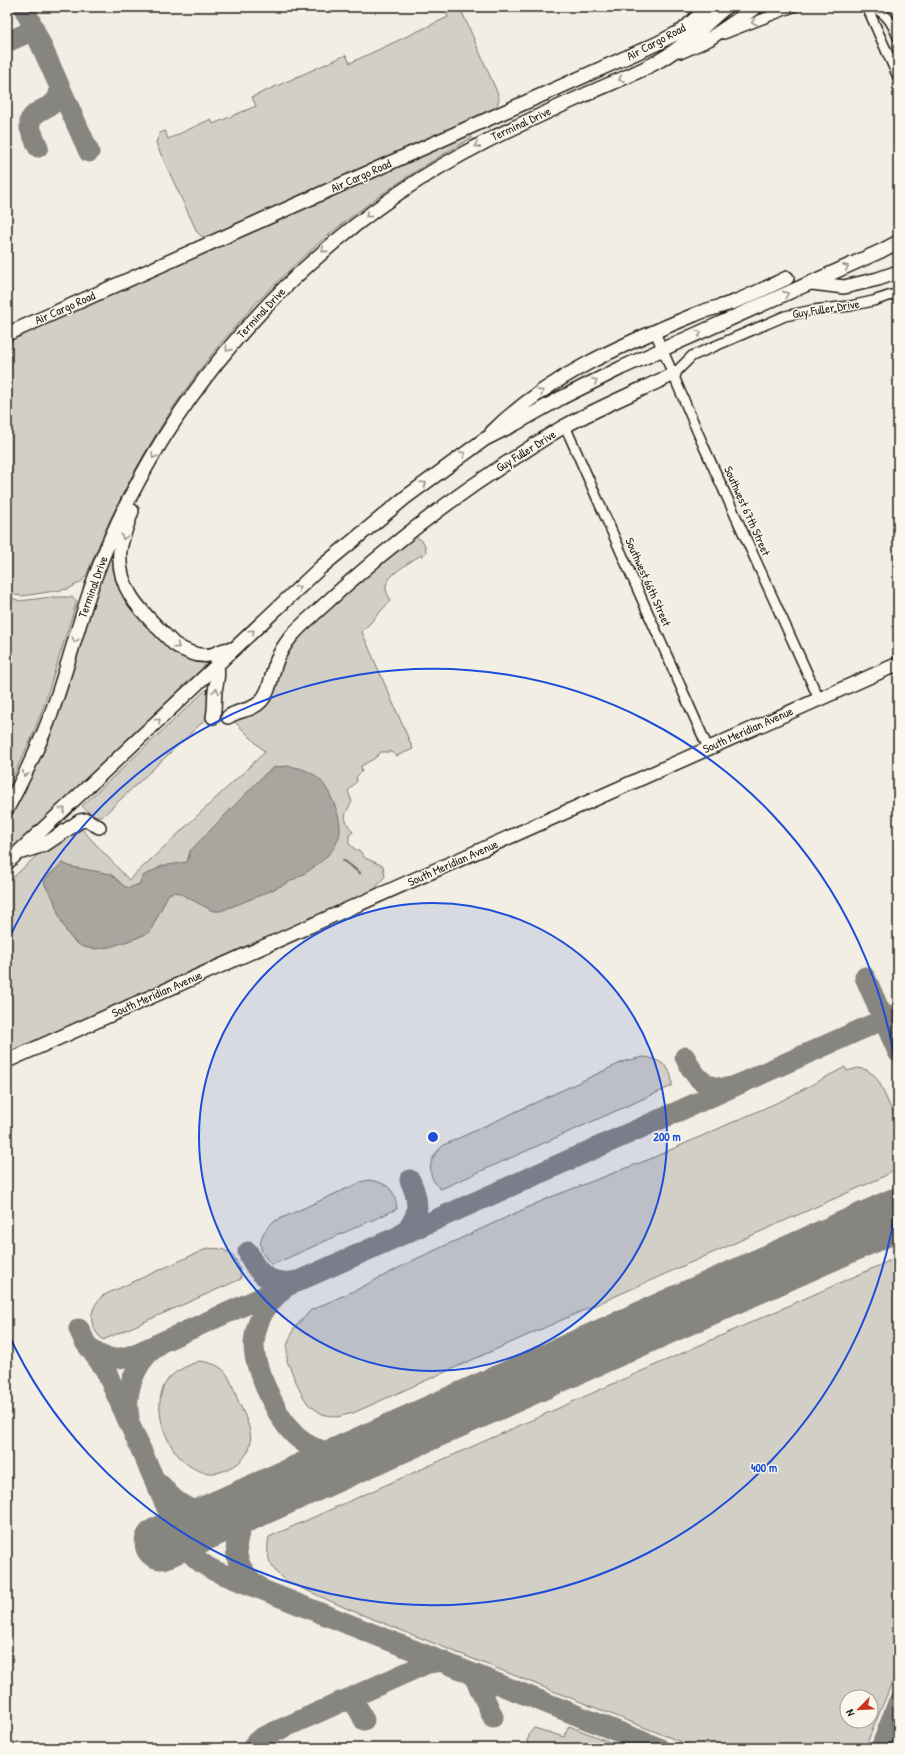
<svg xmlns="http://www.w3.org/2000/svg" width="905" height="1755" font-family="'Patrick Hand',sans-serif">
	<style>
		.green { fill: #d2cfc6; stroke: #777671; fill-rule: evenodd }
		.water { fill: #a9a6a0; stroke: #716f6b }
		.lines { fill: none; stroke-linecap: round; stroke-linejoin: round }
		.stream { stroke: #716f6b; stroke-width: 2.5 }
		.taxiway { stroke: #878580; stroke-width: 21 }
		.runway { stroke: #878580; stroke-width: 53 }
		.street-casing { stroke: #1c1c1c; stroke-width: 12 }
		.secondary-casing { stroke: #1c1c1c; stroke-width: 16 }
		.street { stroke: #fbf7ec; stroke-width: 9 }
		.secondary { stroke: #fbf7ec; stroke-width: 13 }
		.oneway { stroke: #97948e }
		.ring { fill: none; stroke: #1d4ed8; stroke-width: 2 }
		.labels { text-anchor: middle; stroke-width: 3; stroke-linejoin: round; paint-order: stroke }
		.street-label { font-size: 12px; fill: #1c1c1c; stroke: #fbf7ec }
		.centre { fill: #1d4ed8; stroke: #fbf7ec; stroke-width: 2 }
		.ring-label { font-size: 12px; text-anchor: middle; font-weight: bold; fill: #1d4ed8; stroke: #fbf7ec; stroke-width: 3; stroke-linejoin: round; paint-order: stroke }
	</style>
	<rect width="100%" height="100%" fill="#f2eee4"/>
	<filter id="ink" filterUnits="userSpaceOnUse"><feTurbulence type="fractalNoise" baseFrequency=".025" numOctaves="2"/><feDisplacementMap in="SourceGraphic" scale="8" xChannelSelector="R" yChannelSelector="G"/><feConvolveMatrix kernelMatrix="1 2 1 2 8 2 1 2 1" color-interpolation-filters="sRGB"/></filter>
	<g filter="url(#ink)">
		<path class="green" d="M444,7H458L462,12L497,92L499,99L496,109L210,238L201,236L197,232L158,148L156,142L160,133L165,131L168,139L211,119L213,124L256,106L252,97L346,55L350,63L448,17Z
			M470,134L472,138C291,237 162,382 87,574L81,582L68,589L22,596L15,595L8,591L7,340Z
			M414,537C422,538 426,544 426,552L422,557L421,555C412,561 387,575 386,586C385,592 390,596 390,601L362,632L413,749L397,756L391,752H381L375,758L361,766L362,771L356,777L357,781L348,791L352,802C343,816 343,819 353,832L349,835V844L356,850H359L365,858L383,866L385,876L374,890L7,1055V883L44,849L78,825L129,880L265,752L235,722L231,720L259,709L288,649L323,612Z
			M114,548L118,584L131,608L174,652L194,659L210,661L211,663L7,858V818L22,791L91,604Z
			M7,596L20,601L52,597H72L77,601L42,711L32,737L7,789Z
			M208,688H211L208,717L103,816C93,817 89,813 82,806Z
			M644,1057C660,1059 673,1067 672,1086L441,1189C425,1176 428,1157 444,1145L625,1061Z
			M845,1067L847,1071L858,1068L867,1070L875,1076L880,1084L898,1124V1164L895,1169L883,1177L353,1413L337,1417L322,1414L308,1404L301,1393L287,1361V1346L294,1328L311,1310L356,1290L416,1259L546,1199L650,1159L783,1100Z
			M369,1180C388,1183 395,1189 397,1209L272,1265C256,1250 257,1236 273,1222L361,1182Z
			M208,1248C213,1249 219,1248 224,1250C236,1255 240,1266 241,1279L103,1340C88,1326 88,1311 102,1296Z
			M898,1257V1668L865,1748H696L348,1609L286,1581C270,1569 265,1557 269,1537ZM847,1697H871V1721H847Z
			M199,1361C209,1362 220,1365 226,1373C231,1380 234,1390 237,1398C247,1421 262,1445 237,1464C230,1469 221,1473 212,1473C175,1474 148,1414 165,1384C171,1372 187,1366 199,1361Z
			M569,1726L625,1748H531L527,1741L530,1733L534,1728L564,1737Z"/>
		<path class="water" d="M288,766C311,769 322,777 332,799C336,808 341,821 340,831C338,870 252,898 221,911H213L179,893L173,892L168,895L150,932C141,937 131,940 122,943C78,959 67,941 54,901C51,891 46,892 44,880L62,863L72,867L111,874L124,886L129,888L139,884L143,876L162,866L187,862L190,851L266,773L275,767Z"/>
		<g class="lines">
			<path class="stream" d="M343,860L360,873"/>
			<path class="taxiway" d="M24,7L89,152
				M7,42L34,30
				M38,147L30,128V120C39,105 59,110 60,88
				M865,977L898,1052
				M685,1057C694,1077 708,1093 732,1087
				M897,1214L898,1213
				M401,1235C421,1218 420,1202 410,1180
				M248,1252C257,1275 272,1286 297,1281
				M281,1291C265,1305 255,1324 254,1344C254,1360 260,1374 266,1388C278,1415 292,1444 324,1451C350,1456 371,1447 395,1438
				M79,1329L85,1342L105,1369L179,1535C188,1552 197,1562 215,1571L659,1748
				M92,1350C106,1361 119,1360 135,1354L898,1013
				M129,1417C124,1392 135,1362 156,1347
				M161,1485C182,1514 206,1517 238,1508
				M259,1587C220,1558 237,1521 268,1495
				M468,1672L475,1678L493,1717
				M340,1702C355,1698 359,1709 364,1720
				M253,1748L255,1743L261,1738L428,1663L443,1661
				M881,1748L898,1703"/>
			<path class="runway" d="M161,1543L898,1214"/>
			<g class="street-casing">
				<path id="street" d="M867,7L898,77
					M872,7C887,13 892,23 898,37
					M724,34L793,7
					M655,332L704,447L819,699
					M674,374L692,356L785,316L813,310L850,306L873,301L898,293
					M565,426L708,748"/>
			</g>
			<g class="secondary-casing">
				<path id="secondary" d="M682,51L709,39L756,7
					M812,283L844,287L878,279L898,272
					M7,334L656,44L683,30L708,7
					M492,432C547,377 623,344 694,315C707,309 721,307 734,302C752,295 770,286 787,278
					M132,511C128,523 122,537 120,550C116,593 147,616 174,644C186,652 200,659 214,654C223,651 222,649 233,649
					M213,717C215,708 214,699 215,691C217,678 219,678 217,665
					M228,717C237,710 252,711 260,702C271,691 271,674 277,660C284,642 297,629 312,616C376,556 445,502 519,455C534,445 549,435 565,426C600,407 638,391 674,374
					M7,809C24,777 40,745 52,711C68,667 79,621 95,577C153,421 263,287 399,193C455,154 516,126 578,98C604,86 631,76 655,63C682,49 703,26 726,7
					M22,852L44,845L80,821L87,820L99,827
					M7,863L320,568L406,497L485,439L515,424L561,398L621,368L881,251L898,242
					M7,1061L898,664"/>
			</g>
			<use href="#street" class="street"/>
			<use href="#secondary" class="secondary"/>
		</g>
		<defs><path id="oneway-chevron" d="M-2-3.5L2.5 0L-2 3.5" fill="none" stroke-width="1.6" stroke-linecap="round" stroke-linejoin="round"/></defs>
		<g class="oneway">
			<use href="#oneway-chevron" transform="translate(754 22) rotate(159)"/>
			<use href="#oneway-chevron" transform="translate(621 79) rotate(156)"/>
			<use href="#oneway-chevron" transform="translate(477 145) rotate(152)"/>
			<use href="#oneway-chevron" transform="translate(368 215) rotate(143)"/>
			<use href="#oneway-chevron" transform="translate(324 250) rotate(139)"/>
			<use href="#oneway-chevron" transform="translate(846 267) rotate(-24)"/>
			<use href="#oneway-chevron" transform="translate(786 294) rotate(-24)"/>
			<use href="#oneway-chevron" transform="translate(699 333) rotate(-24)"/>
			<use href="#oneway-chevron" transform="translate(228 349) rotate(129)"/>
			<use href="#oneway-chevron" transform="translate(595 381) rotate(-26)"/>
			<use href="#oneway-chevron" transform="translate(541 392) rotate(-33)"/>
			<use href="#oneway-chevron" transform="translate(463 454) rotate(-36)"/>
			<use href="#oneway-chevron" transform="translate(154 456) rotate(121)"/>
			<use href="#oneway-chevron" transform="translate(424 484) rotate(-37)"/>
			<use href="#oneway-chevron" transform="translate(124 537) rotate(108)"/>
			<use href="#oneway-chevron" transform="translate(298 588) rotate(-42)"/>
			<use href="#oneway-chevron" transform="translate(252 632) rotate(-43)"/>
			<use href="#oneway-chevron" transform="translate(75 640) rotate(107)"/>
			<use href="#oneway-chevron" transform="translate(177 646) rotate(36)"/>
			<use href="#oneway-chevron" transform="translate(216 691) rotate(-81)"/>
			<use href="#oneway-chevron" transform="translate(158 721) rotate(-43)"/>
			<use href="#oneway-chevron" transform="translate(25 774) rotate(117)"/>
			<use href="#oneway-chevron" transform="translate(63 810) rotate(-43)"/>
		</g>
	</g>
	<circle cx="433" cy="1137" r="234" fill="#1d4ed8" fill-opacity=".12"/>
	<g class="ring">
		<circle cx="433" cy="1137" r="234"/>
		<path d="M898 1190A468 468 0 0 1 7 1331M7 943A468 468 0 0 1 898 1084"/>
	</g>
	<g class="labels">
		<g class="street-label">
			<text transform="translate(656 42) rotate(-28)" y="4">Air Cargo Road</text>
			<text transform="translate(521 124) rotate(-25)" y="4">Terminal Drive</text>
			<text transform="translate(361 176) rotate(-24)" y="4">Air Cargo Road</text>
			<text transform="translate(65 308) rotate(-24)" y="4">Air Cargo Road</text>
			<text transform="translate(826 309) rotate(-9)" y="4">Guy Fuller Drive</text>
			<text transform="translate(261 313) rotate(-47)" y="4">Terminal Drive</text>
			<text transform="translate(526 451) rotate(-32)" y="4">Guy Fuller Drive</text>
			<text transform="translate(747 511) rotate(66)" y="4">Southwest 67th Street</text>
			<text transform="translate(648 582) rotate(66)" y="4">Southwest 66th Street</text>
			<text transform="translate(93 587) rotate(-70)" y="4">Terminal Drive</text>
			<text transform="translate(748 730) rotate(-24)" y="4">South Meridian Avenue</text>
			<text transform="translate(453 863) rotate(-24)" y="4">South Meridian Avenue</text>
			<text transform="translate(157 994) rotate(-24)" y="4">South Meridian Avenue</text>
		</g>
	</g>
	<circle cx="433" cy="1137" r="6" class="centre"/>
	<g class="ring-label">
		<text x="667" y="1141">200 m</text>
		<text x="764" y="1472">400 m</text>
	</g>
	<rect width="905" height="1755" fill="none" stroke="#fbf7ec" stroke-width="24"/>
	<rect x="12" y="12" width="881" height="1731" fill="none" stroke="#1c1c1c" stroke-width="1.5" filter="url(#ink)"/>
	<g transform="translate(859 1709) rotate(246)"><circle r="19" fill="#fbf7ec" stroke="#a29f99"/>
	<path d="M0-3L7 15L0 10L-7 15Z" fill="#c8321e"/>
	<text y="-6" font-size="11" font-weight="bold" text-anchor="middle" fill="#1c1c1c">N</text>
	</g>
</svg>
